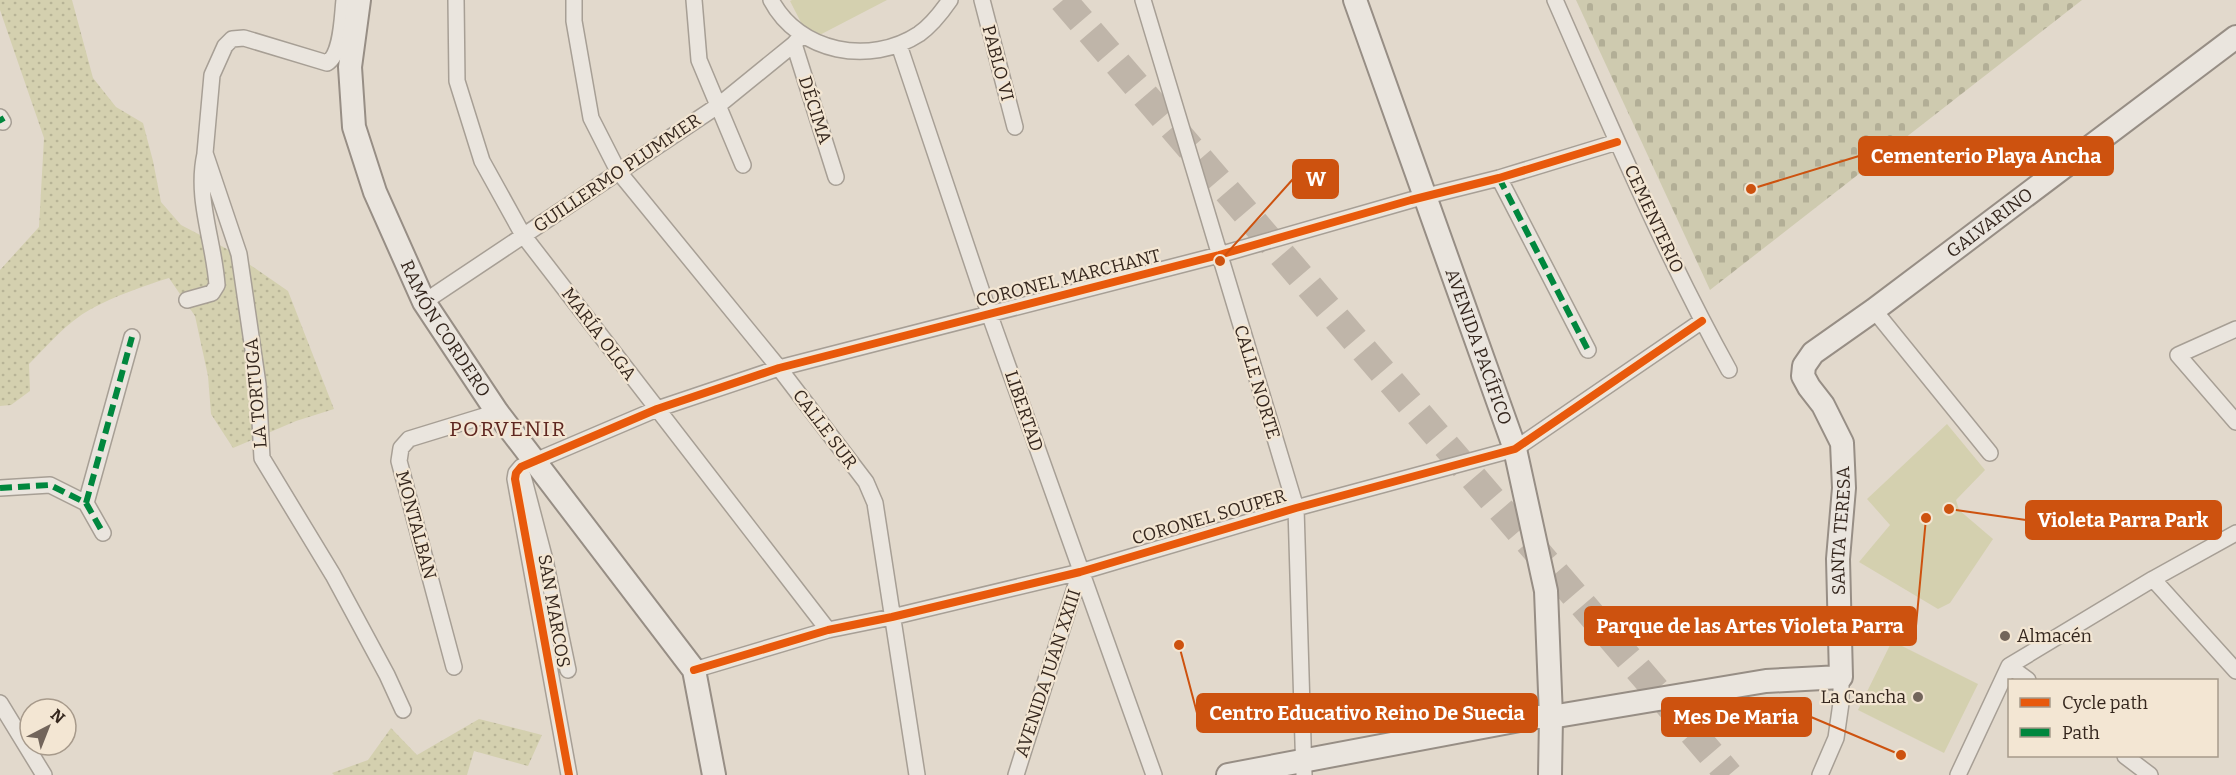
<svg xmlns="http://www.w3.org/2000/svg" width="2236" height="775" font-family="Bitter,serif">
	<style>
		.grass { fill: url(#grass-dots) }
		.cemetery { fill: url(#cemetery-stones) }
		.park { fill: #d4d0af }
		.lines { fill: none; stroke-linecap: round; stroke-linejoin: round }
		.highway-tunnel { stroke: #bfb5a9; stroke-width: 28; stroke-dasharray: 28 14; stroke-linecap: butt }
		.street-casing { stroke: #a79f95; stroke-width: 18 }
		.secondary-casing { stroke: #978e85; stroke-width: 26 }
		.street { stroke: #eae5de; stroke-width: 15 }
		.secondary { stroke: #eae5de; stroke-width: 22 }
		.quiet { stroke: #00873e; stroke-width: 6; stroke-dasharray: 12 6; stroke-linecap: butt }
		.cycleway-casing { stroke: #f3e6d3; stroke-width: 11 }
		.cycleway { stroke: #e8590c; stroke-width: 8 }
		.poi-dot { fill: #72655b; stroke: #f3e6d3; stroke-width: 2 }
		.labels { text-anchor: middle; stroke-width: 4.5; stroke-linejoin: round; paint-order: stroke }
		.street-label { font-size: 18px; fill: #35271e; stroke: #f3e6d3 }
		.poi-label { font-size: 18px; fill: #35271e; stroke: #f3e6d3; text-anchor: start }
		.quarter-label { font-size: 21px; letter-spacing: 1.5px; fill: #5f2720; stroke: #f3e6d3 }
		.leader { fill: none; stroke: #cd520f; stroke-width: 2 }
		.callout-dot { fill: #cd520f; stroke: #f3e6d3; stroke-width: 2 }
		.callout { fill: #cd520f; stroke: #cd520f; stroke-width: 2 }
		.callout-label { font-size: 20px; text-anchor: middle; font-weight: bold; fill: #fff }
	</style>
	<defs>
		<pattern id="grass-dots" width="8" height="8" patternUnits="userSpaceOnUse" patternTransform="scale(1.5)"><rect width="8" height="8" fill="#d4d0af"/><path d="M2 2h.1M6 6h.1" fill="none" stroke="#b7b396" stroke-width="1.8" stroke-linecap="round"/></pattern>
		<pattern id="cemetery-stones" width="16" height="16" patternUnits="userSpaceOnUse" patternTransform="scale(1.5)"><rect width="16" height="16" fill="#cecaaf"/><path d="M2 7V4a2 2 0 0 1 4 0v3zM10 15v-3a2 2 0 0 1 4 0v3z" fill="#b2ae96"/></pattern>
	</defs>
	<rect width="100%" height="100%" fill="#e2d9cc"/>
	<path class="grass" d="M0,0H72L93,78L116,107L143,123L153,161L161,202L181,225L227,249L288,291L334,409L296,421L233,448L211,414L208,376L195,316L169,278C143,286 115,296 91,309C67,322 48,345 29,364L30,391L11,405L0,406V270L39,227L44,138L0,10Z
		M479,719L542,735L528,766L474,751L467,775H334L332,773L368,760L391,728L417,755Z"/>
	<path class="cemetery" d="M1576,0H2082L1710,290Z"/>
	<path class="park" d="M792,0H887L810,40L790,1Z
		M1947,424L1985,470L1956,500L1959,510L1993,539L1950,603L1938,609L1859,562L1890,525L1867,499Z
		M1892,641L1978,684L1944,753L1858,710Z"/>
	<g class="lines">
		<path class="highway-tunnel" d="M1063,0L1729,775"/>
		<g class="street-casing">
			<path id="street" d="M344,0C342,17 342,54 327,63L244,38L232,39L225,46L212,75L205,153L239,254L258,384L262,458L333,575L387,675L403,710
				M456,0L457,81L482,161L523,235L828,630
				M574,0V21L591,118L618,171L779,368L866,482L875,503L917,775
				M694,0L699,60L743,165
				M771,0C799,53 870,66 919,34C932,25 941,13 950,0
				M982,0L1015,127
				M1143,0L1296,508L1304,775
				M1555,0C1610,125 1663,251 1729,370
				M794,44L836,177
				M899,45L989,313L1154,775
				M0,117L3,122
				M1499,178L1588,350
				M187,300L212,293L217,285C214,241 195,199 205,154
				M424,302L719,105L794,44L802,35
				M1874,310L1990,453
				M2236,329L2178,355L2236,422
				M523,476L545,560L568,670
				M0,488L50,485L86,503L103,533
				M86,503L132,337
				M2153,579L2236,671
				M2009,666L2028,680
				M454,667L399,461L401,448L409,439L497,412
				M694,670L828,630L892,617L1080,572L1296,508L1515,449L1702,321
				M0,703L44,775
				M2125,756L2150,775
				M569,775L515,479L516,473L521,467L657,409L779,368L1219,255L1411,200L1499,178L1617,142
				M1016,775L1080,572
				M1820,775L1836,738L1841,703V677
				M1958,775L2009,666L2153,579L2236,533"/>
		</g>
		<g class="secondary-casing">
			<g id="secondary">
				<path id="s1" d="M359,0L350,67L354,127L375,192L424,302L497,412L694,670L714,775"/>
				<path id="s2" d="M1355,0L1515,449L1546,591L1551,717L1550,775"/>
				<path id="s3" d="M1228,775L1535,717H1551L1766,681L1841,677L1838,559L1844,488L1842,443L1823,405L1809,387L1803,376L1804,366L1813,353L1874,310L2236,37"/>
			</g>
		</g>
		<use href="#street" class="street"/>
		<use href="#secondary" class="secondary"/>
		<path class="quiet" d="M0,117L3,122
			M1499,178L1588,350
			M0,488L50,485L86,503L103,533
			M86,503L132,337"/>
		<g class="cycleway-casing">
			<path id="cycleway" d="M694,670L828,630L892,617L1080,572L1296,508L1515,449L1702,321
				M569,775L515,479L516,473L521,467L657,409L779,368L1219,255L1411,200L1499,178L1617,142"/>
		</g>
		<use href="#cycleway" class="cycleway"/>
	</g>
	<g class="poi-dot">
		<circle cx="2005" cy="636" r="6"/>
		<circle cx="1918" cy="697" r="6"/>
	</g>
	<g class="labels">
		<g class="street-label">
			<text transform="translate(998 63) rotate(75)" y="6">PABLO VI</text>
			<text transform="translate(815 110) rotate(72)" y="6">DÉCIMA</text>
			<text transform="translate(617 173) rotate(-34)" y="6">GUILLERMO PLUMMER</text>
			<text transform="translate(1654 219) rotate(65)" y="6">CEMENTERIO</text>
			<text dy="6" stroke="none"><textPath href="#s3" startOffset="1179">GALVARINO</textPath></text>
			<text transform="translate(1068 278) rotate(-14)" y="6">CORONEL MARCHANT</text>
			<text dy="6" stroke="none"><textPath href="#s1" startOffset="350">RAMÓN CORDERO</textPath></text>
			<text transform="translate(599 334) rotate(53)" y="6">MARÍA OLGA</text>
			<text dy="6" stroke="none"><textPath href="#s2" startOffset="368">AVENIDA PACÍFICO</textPath></text>
			<text transform="translate(1257 382) rotate(73)" y="6">CALLE NORTE</text>
			<text transform="translate(256 393) rotate(-95)" y="6">LA TORTUGA</text>
			<text transform="translate(1024 411) rotate(71)" y="6">LIBERTAD</text>
			<text transform="translate(825 429) rotate(53)" y="6">CALLE SUR</text>
			<text transform="translate(1209 517) rotate(-16)" y="6">CORONEL SOUPER</text>
			<text transform="translate(416 525) rotate(75)" y="6">MONTALBAN</text>
			<text dy="6" stroke="none"><textPath href="#s3" startOffset="768">SANTA TERESA</textPath></text>
			<text transform="translate(554 611) rotate(80)" y="6">SAN MARCOS</text>
			<text transform="translate(1048 673) rotate(-72)" y="6">AVENIDA JUAN XXIII</text>
		</g>
		<g class="poi-label">
			<text x="2017" y="642">Almacén</text>
			<text x="1906" y="703" text-anchor="end">La Cancha</text>
		</g>
		<g class="quarter-label">
			<text x="508" y="436">PORVENIR</text>
		</g>
	</g>
	<path class="leader" d="M1751 189L1859 156M1220 261L1293 179M1949 509L2026 520M1926 518L1916 626M1179 645L1197 713M1901 755L1811 717"/>
	<g class="callout-dot">
		<circle cx="1751" cy="189" r="6"/>
		<circle cx="1220" cy="261" r="6"/>
		<circle cx="1949" cy="509" r="6"/>
		<circle cx="1926" cy="518" r="6"/>
		<circle cx="1179" cy="645" r="6"/>
		<circle cx="1901" cy="755" r="6"/>
	</g>
	<g class="callout">
		<rect x="1859" y="137" width="254" height="38" rx="6"/>
		<rect x="1293" y="160" width="45" height="38" rx="6"/>
		<rect x="2026" y="501" width="195" height="38" rx="6"/>
		<rect x="1585" y="607" width="331" height="38" rx="6"/>
		<rect x="1197" y="694" width="340" height="38" rx="6"/>
		<rect x="1662" y="698" width="149" height="38" rx="6"/>
	</g>
	<g class="callout-label">
		<text x="1986" y="163">Cementerio Playa Ancha</text>
		<text x="1316" y="186">W</text>
		<text x="2123" y="527">Violeta Parra Park</text>
		<text x="1750" y="633">Parque de las Artes Violeta Parra</text>
		<text x="1367" y="720">Centro Educativo Reino De Suecia</text>
		<text x="1736" y="724">Mes De Maria</text>
	</g>
	<rect x="2008" y="679" width="210" height="78" fill="#f3e6d3" stroke="#a79a8b" stroke-width="1.5"/>
	<rect x="2020" y="698" width="30" height="9" fill="#e8590c" stroke="#a79a8b" stroke-width="1.5"/>
	<text x="2062" y="709" font-size="18" fill="#35271e">Cycle path</text>
	<rect x="2020" y="728" width="30" height="9" fill="#00873e" stroke="#a79a8b" stroke-width="1.5"/>
	<text x="2062" y="739" font-size="18" fill="#35271e">Path</text>
	<g transform="translate(48 727) rotate(42)"><circle r="28" fill="#f3e6d3" stroke="#a79a8b" stroke-width="1.5"/>
	<path d="M0-4.5L10 22L0 15L-10 22Z" fill="#72655b"/>
	<text y="-9" font-size="16" font-weight="bold" text-anchor="middle" fill="#35271e">N</text>
	</g>
</svg>
